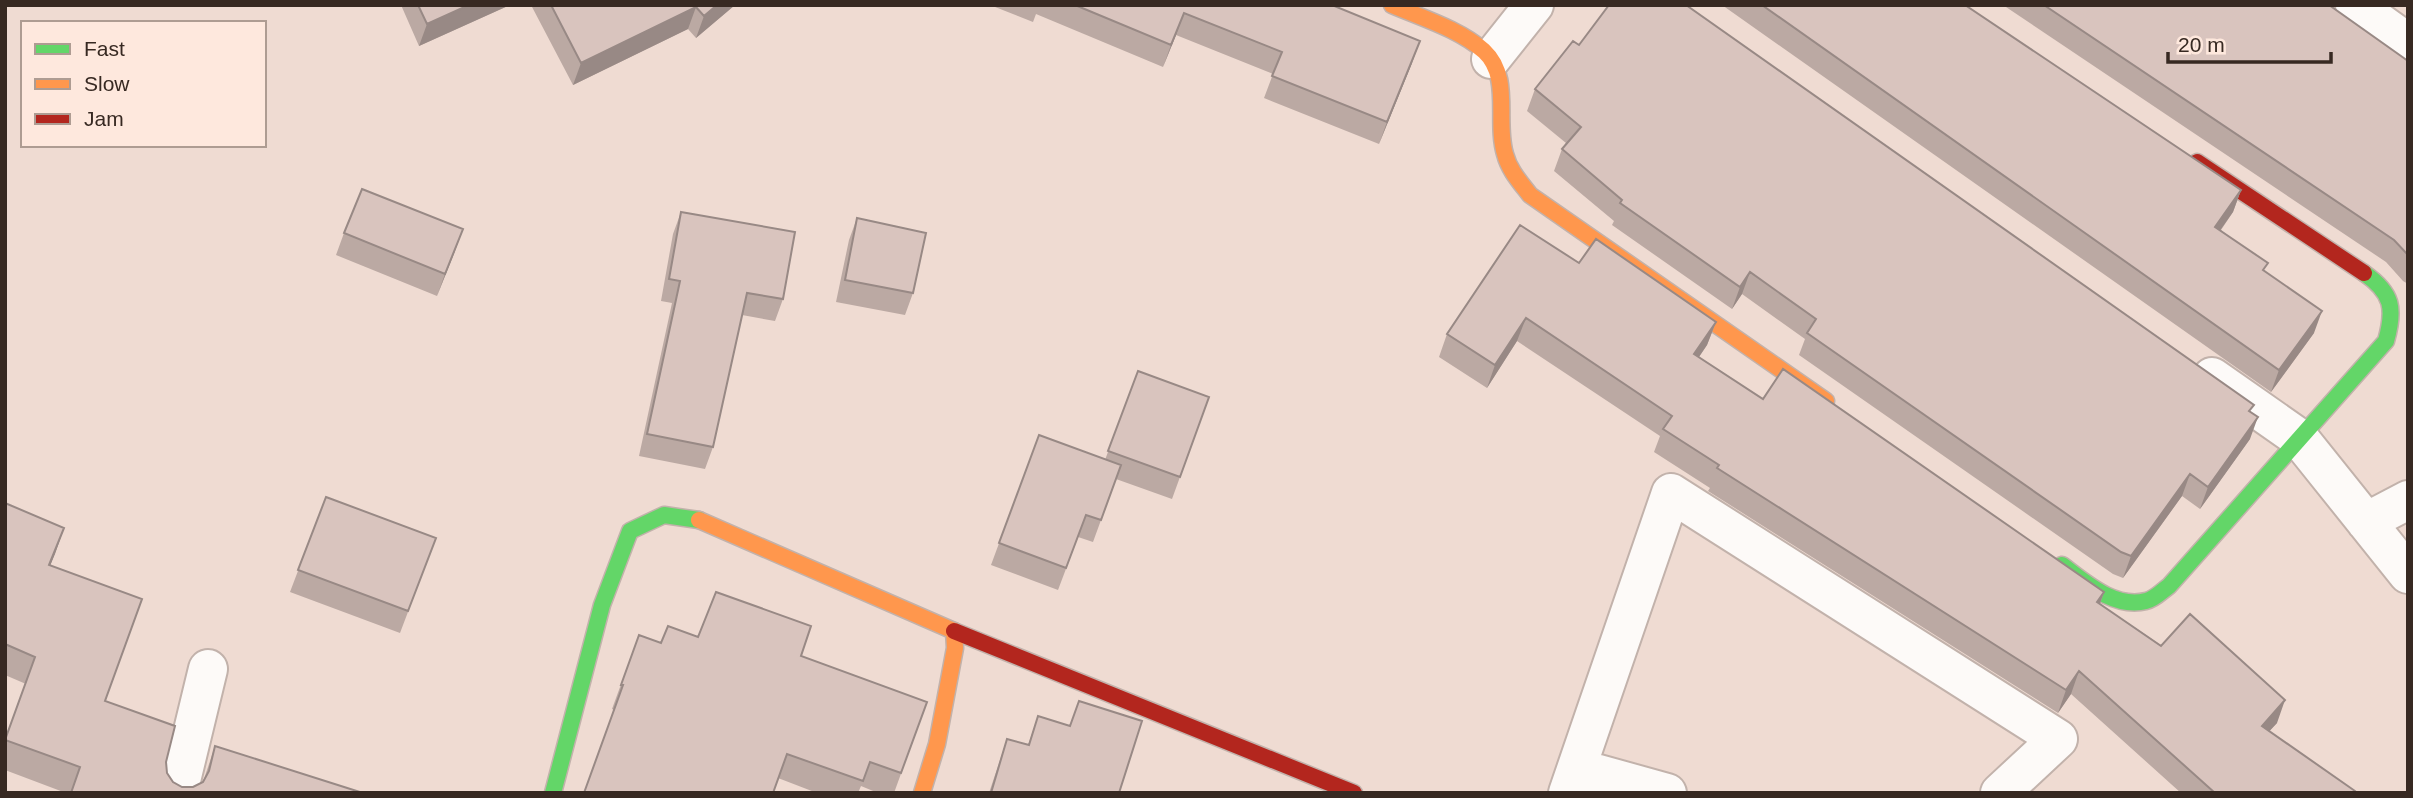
<svg xmlns="http://www.w3.org/2000/svg" width="2413" height="798" font-family="Helvetica,sans-serif">
	<style>
		.lines { fill: none; stroke-linecap: round; stroke-linejoin: round }
		.street-casing { stroke: #c2b2ab; stroke-width: 42 }
		.fast-casing { stroke: #c2b2ab; stroke-width: 19 }
		.slow-casing { stroke: #c2b2ab; stroke-width: 19 }
		.jam-casing { stroke: #c2b2ab; stroke-width: 19 }
		.street { stroke: #fdfaf8; stroke-width: 38 }
		.fast { stroke: #63d668; stroke-width: 16 }
		.slow { stroke: #ff974d; stroke-width: 16 }
		.jam { stroke: #b3261e; stroke-width: 16 }
		.wall { fill: #bba9a3 }
		.shaded-wall { fill: #988985 }
		.building { fill: #d9c4be; stroke: #988985; stroke-width: 2 }
	</style>
	<rect width="100%" height="100%" fill="#efdbd2"/>
	<g class="lines">
		<g class="street-casing">
			<path id="street" d="M2355,5L2408,43
				M1491,59L1534,5
				M2212,377L2299,438L2408,574
				M2366,522L2408,500
				M1577,768L1667,793
				M178,793L208,669
				M1568,793L1671,493L2058,739L2000,793"/>
		</g>
		<g class="fast-casing">
			<path id="fast" d="M2062,565C2085,582 2114,609 2146,601C2155,599 2162,591 2169,586L2386,341C2395,309 2393,293 2364,273
				M553,793L602,605L630,531L664,515L699,520"/>
		</g>
		<g class="slow-casing">
			<path id="slow" d="M1392,5C1422,18 1459,29 1484,51C1512,77 1495,121 1505,154C1509,170 1520,182 1530,195L1826,401
				M699,520L954,631L955,648L937,744L922,793"/>
		</g>
		<g class="jam-casing">
			<path id="jam" d="M2197,162L2364,273
				M954,631L1354,793"/>
		</g>
		<use href="#street" class="street"/>
		<use href="#fast" class="fast"/>
		<use href="#slow" class="slow"/>
		<use href="#jam" class="jam"/>
	</g>
	<path class="wall" d="M401,5H510L419,46Z
		M531,5H735L696,38L688,29L573,85Z
		M990,5H1332L1412,63L1379,144L1264,98L1273,74L1176,35L1163,67L1036,14L1033,22Z
		M1722,5H1965L2241,190L2233,212L2221,230L2265,271L2314,333L2271,392Z
		M2003,5H2329L2408,61V284L2403,281L2386,262Z
		M1579,45L2251,412L2250,439L2200,509L2182,496L2123,578L2113,574L1799,355L1805,339L1742,294L1732,309L1612,225L1614,221L1554,171L1562,149L1566,143L1527,111L1535,89Z
		M681,212L783,299L775,321L742,315L713,447L705,469L639,456L672,303L661,301L673,234Z
		M857,218L913,293L905,315L836,302L849,240Z
		M344,233L455,251L437,296L336,255Z
		M1579,263L1716,322L1707,345L1699,357L1763,399L2104,592L2100,604L2277,723L2269,731L2355,793H2181L2071,694L2058,713L1708,491L1710,488L1654,452L1660,436L1517,341L1487,388L1439,357L1447,334Z
		M1138,371L1209,397L1172,499L1116,479L1093,542L1078,537L1058,590L991,565L1039,435L1105,460Z
		M326,497L436,538L400,633L290,592Z
		M5,503L64,528L50,566L105,701L166,762L167,773L173,782L182,787H193L203,782L215,746L363,793H66L5,770V739L26,684L5,675Z
		M639,635L661,643L698,637L801,656L927,702L894,793H878L861,786L858,793H817L778,778L612,709Z
		M1079,701L1119,793H989L1007,739L1028,745L1038,716L1070,726Z"/>
	<path class="shaded-wall" d="M469,5H510L419,46L427,24Z
		M717,5H735L696,38L704,16Z
		M696,7L688,29L573,85L581,63Z
		M1184,13L1176,35L1163,67L1171,45Z
		M1420,41L1412,63L1379,144L1387,122Z
		M2241,190L2233,212L2207,249L2215,227Z
		M463,229L455,251L437,296L445,274Z
		M1750,272L1742,294L1732,309L1740,287Z
		M2322,311L2314,333L2271,392L2279,370Z
		M1526,318L1517,341L1487,388L1495,365Z
		M1716,322L1707,345L1686,376L1694,354Z
		M2258,417L2250,439L2200,509L2208,487Z
		M2190,474L2182,496L2123,578L2131,556Z
		M64,528L55,554L39,592L49,565Z
		M2104,592L2096,615L2097,602Z
		M2079,671L2071,694L2058,713L2066,690Z
		M2285,700L2277,723L2253,749L2262,726Z"/>
	<path class="building" d="M418,5H469L427,24Z
		M551,5H717L704,16L696,7L581,63Z
		M1075,5H1332L1420,41L1387,122L1272,76L1282,52L1184,13L1171,45Z
		M1609,5H1686L2254,405L2249,411L2258,417L2208,487L2190,474L2131,556L2121,552L1807,333L1816,319L1750,272L1740,287L1620,203L1622,200L1562,149L1581,127L1535,89L1573,41L1579,45Z
		M1762,5H1965L2241,190L2215,227L2268,263L2263,270L2322,311L2279,370Z
		M2044,5H2329L2408,61V255L2394,240Z
		M362,189L463,229L445,274L344,233Z
		M681,212L795,232L783,299L747,293L713,447L647,434L680,281L669,279Z
		M857,218L926,233L913,293L845,280Z
		M1520,225L1579,263L1596,239L1716,322L1694,354L1763,399L1783,369L2104,592L2097,602L2161,646L2190,614L2285,700L2262,726L2355,791L2354,793H2215L2079,671L2066,690L1717,468L1719,465L1663,429L1672,416L1526,318L1495,365L1447,334Z
		M1138,371L1209,397L1180,477L1108,451Z
		M1039,435L1121,465L1101,520L1086,515L1066,568L999,543Z
		M326,497L436,538L408,611L298,570Z
		M5,503L64,528L49,565L142,599L105,701L175,726L166,762L167,773L173,782L182,787H193L203,782L209,771L215,746L363,793H71L80,767L5,740L35,657L5,644Z
		M716,592L811,626L801,656L927,702L901,773L870,762L863,781L787,754L773,793H584L623,685H621L639,635L661,643L668,626L698,637Z
		M1079,701L1142,721L1119,793H991L1007,739L1029,745L1038,716L1070,726Z"/>
	<rect width="2413" height="798" fill="none" stroke="#372922" stroke-width="14"/>
	<rect x="21" y="21" width="245" height="126" fill="#fee8dd" stroke="#ae9c92" stroke-width="2"/>
	<rect x="35" y="44" width="35" height="10" fill="#63d668" stroke="#ae9c92" stroke-width="2"/>
	<text x="84" y="56" font-size="21" fill="#372922">Fast</text>
	<rect x="35" y="79" width="35" height="10" fill="#ff974d" stroke="#ae9c92" stroke-width="2"/>
	<text x="84" y="91" font-size="21" fill="#372922">Slow</text>
	<rect x="35" y="114" width="35" height="10" fill="#b3261e" stroke="#ae9c92" stroke-width="2"/>
	<text x="84" y="126" font-size="21" fill="#372922">Jam</text>
	<path d="M2168 52v10h163v-10" fill="none" stroke="#372922" stroke-width="3.5"/>
	<text x="2178" y="52" font-size="21" fill="#372922" stroke="#fee8dd" stroke-width="5" paint-order="stroke">20 m</text>
</svg>
